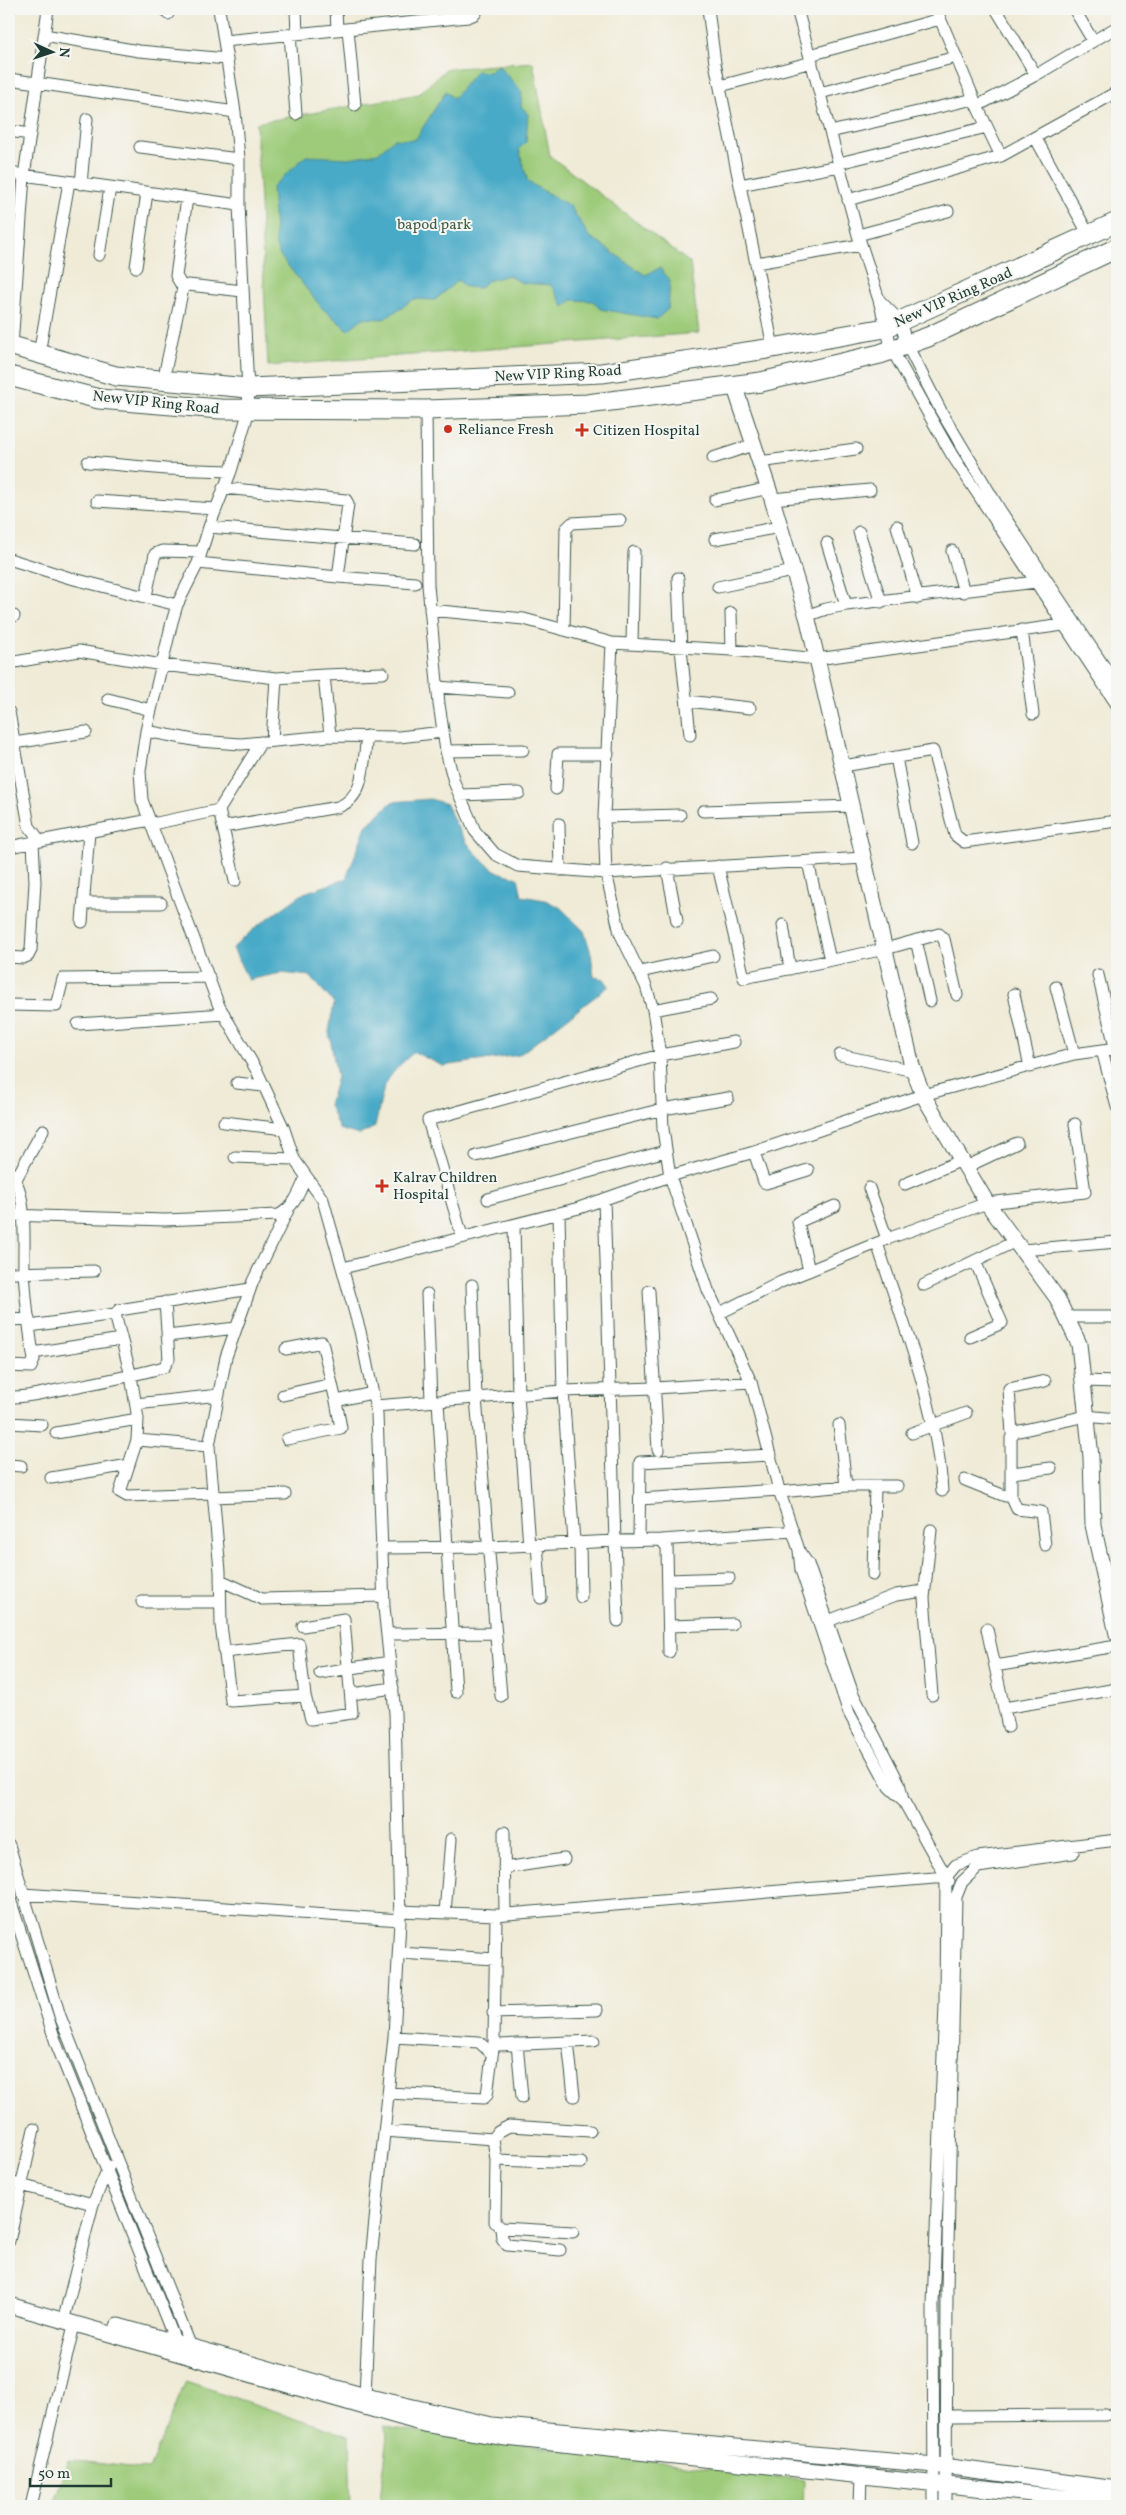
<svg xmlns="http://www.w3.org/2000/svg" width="1126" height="2515" font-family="Vollkorn,serif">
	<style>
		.green { fill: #9dcb79; stroke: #5e8456 }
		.water { fill: #48aac7; stroke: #34747e }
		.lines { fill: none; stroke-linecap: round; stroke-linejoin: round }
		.minor-casing { stroke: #3e574c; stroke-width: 13 }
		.tertiary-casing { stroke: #3e574c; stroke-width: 17 }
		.primary-casing { stroke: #3e574c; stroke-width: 21 }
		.minor { stroke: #fff; stroke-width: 11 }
		.tertiary { stroke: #fff; stroke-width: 15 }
		.primary { stroke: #fff; stroke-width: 19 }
		.poi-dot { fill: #c8321e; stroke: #f6f6f2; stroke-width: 2 }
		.labels { text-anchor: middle; stroke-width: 4; stroke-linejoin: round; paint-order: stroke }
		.park-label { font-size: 15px; fill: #3e6045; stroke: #f6f6f2 }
		.street-label { font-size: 15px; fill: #1f3d34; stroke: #f6f6f2 }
		.poi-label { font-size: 15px; fill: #1f3d34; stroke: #f6f6f2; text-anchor: start }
	</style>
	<rect width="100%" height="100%" fill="#f6f6f2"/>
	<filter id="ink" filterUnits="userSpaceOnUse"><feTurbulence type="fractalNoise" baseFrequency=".02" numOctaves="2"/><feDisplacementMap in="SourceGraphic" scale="10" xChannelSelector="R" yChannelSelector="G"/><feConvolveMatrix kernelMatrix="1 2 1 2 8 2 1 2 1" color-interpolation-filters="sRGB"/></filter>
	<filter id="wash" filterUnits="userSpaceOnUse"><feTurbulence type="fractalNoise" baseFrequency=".0096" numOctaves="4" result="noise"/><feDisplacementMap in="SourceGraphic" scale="20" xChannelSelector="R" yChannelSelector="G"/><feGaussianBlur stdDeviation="1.12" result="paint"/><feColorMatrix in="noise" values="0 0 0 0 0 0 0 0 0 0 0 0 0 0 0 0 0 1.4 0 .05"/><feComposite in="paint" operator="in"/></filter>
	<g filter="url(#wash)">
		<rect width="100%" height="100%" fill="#f0ebd7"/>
		<path class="green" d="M533,62L550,156L690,263L699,333L268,366L256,123L419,94L446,69Z
			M186,2381L349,2436L351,2506H52L68,2460L149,2469Z
			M383,2427L804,2480L803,2506H379L388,2436Z"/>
		<path class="water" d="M498,65L522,92L521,106L528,114L526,142L519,149L528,182L570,206L589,236L645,275L660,268L670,280L668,309L657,319L600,309L593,301L572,300L564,307L551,285L522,283L508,275L487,281L479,288L465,287L458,280L435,300L414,299L384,319L363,318L348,330L322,308L280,256L276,246L272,187L306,156L349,158L378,153L394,139L415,140L446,91L453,99L476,71L490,72Z
			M430,799L447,804C456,829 472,855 495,870C501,874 511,875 518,878L522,896L545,900L561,908L584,931L591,953L594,977L604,979L609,986L519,1055L443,1066L414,1052C379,1083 385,1085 375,1127L359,1135L339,1129L329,1105L337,1077L329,1032L334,1003L310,976L281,973L248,980L233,948L256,927L304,893L346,879L366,826L392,802Z"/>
	</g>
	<g filter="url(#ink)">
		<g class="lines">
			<g class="minor-casing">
				<path id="minor" d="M168,9V14
					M219,9L235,112L239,159V205L249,410L231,471L209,527L198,563L177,605L172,622L146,731L140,771L142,800L219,1006L257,1071L284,1129L294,1159L323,1200L360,1331L377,1414L384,1607L395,1713L400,1920L394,2037L371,2259L365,2396
					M296,9L297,34
					M336,9L337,30
					M708,9L715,63L773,347
					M797,9L858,235L879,300
					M936,9L977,106L1001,156
					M996,9L1036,75
					M1074,9L1093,41
					M9,12V9
					M348,29L355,105
					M290,34L296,114
					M44,35L139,51L227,59
					M224,41L468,17L475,14L478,9
					M810,55L940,19
					M9,79L235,112
					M720,86L812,62
					M820,93L956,57
					M977,106L1036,75L1117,27
					M9,131L30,134
					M830,132L974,99
					M1035,137L1089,235
					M140,147L239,159
					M839,163L987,127
					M9,173L239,205
					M81,184L87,119
					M740,185L839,166
					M848,200L1001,156L1117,92
					M858,235L948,211
					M99,255L110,188
					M756,263L860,245
					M136,267L147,193
					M183,288L176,276L187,198
					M12,346L24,176L48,9
					M39,354L69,182
					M163,381L183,288L188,285L243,291
					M426,410L428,585L439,704L446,751L454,782L475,831L495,854L518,866L606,873L864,858
					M713,458L753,445
					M88,462L166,469L231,471
					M759,462L856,449
					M772,499L870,490
					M715,500L769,488
					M97,501L215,509
					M897,526L918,598
					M209,527L415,544
					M859,532L881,602
					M715,539L780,527
					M827,543L846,605
					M952,551L964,592
					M9,559L70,578L177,605
					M198,563L338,577L348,504L346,500L223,488
					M338,577L415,583
					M678,578L681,649L690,735
					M718,587L793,571
					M146,596L155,554L162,551L201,552
					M430,610L524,619L612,643
					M731,613L732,650
					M9,616H14
					M806,616L826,609L846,605L1036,582
					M1074,621L1063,625L817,659L732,650L612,643L604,817L606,873L620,933L646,986L653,1010L660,1055L663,1129L670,1176L754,1152L923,1095L1074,1054L1110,1049L1117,1052
					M564,630L566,529L572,523L620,520
					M1022,630L1033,714
					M632,644L634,552
					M9,663L79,651L162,665L276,678
					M324,675L383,673
					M1117,686L1000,510L941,411L907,345L900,321L879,300L892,350L952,455L1117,705
					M437,687L508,692
					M108,699L151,710
					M687,701L750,708
					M9,712L29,826L40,841
					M146,731L199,741L241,744L330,736L399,737L443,732
					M272,741L276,678L324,675L330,736
					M14,743L86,732
					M446,751L523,750
					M896,757L912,843
					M843,766L933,751L955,835L964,842L1117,821
					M556,789L558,754H608
					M460,795L519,793
					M219,810L235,881
					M703,811L851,806
					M604,817L680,815
					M152,824L219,810L261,742
					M559,824L560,870
					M223,827L338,807C366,797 363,761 367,736
					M9,847L150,820
					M808,862L830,960
					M718,866L744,978L885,949L939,934L944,939L957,995
					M667,868L677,921
					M84,903H161
					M82,922L89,832
					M783,925L790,969
					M916,940L930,1001
					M9,957L23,958L28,956L31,950L35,882L33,842
					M640,972L713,956
					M1098,975L1116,1051
					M1056,987L1074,1054
					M1014,994L1030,1067
					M9,1005L56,1006L63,979L209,977
					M653,1010L711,999
					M78,1024L224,1014
					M1102,1050L1117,1107
					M840,1055L914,1071
					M237,1083L263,1086
					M224,1122L284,1129
					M754,1152L764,1182L766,1183L808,1170
					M476,1156L663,1109L728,1098
					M235,1157L294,1159
					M966,1167L1017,1143
					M9,1171C29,1192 23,1243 24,1272C26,1301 29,1331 34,1360L31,1367L9,1366
					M16,1179L43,1130
					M905,1184L962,1160
					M869,1188L887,1239
					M488,1199L666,1151
					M559,1213L563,1391L574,1542
					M9,1215L165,1220L279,1215C295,1206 299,1193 306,1177
					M514,1225L518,1395L529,1546
					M462,1236L428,1120L660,1055L734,1042
					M877,1243C903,1325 937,1404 942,1491
					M1022,1250L1117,1242
					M343,1268L579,1208L670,1176L708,1290L751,1382L779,1490L799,1550L801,1570L849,1713L889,1787L903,1800
					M809,1271L798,1222L835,1206
					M9,1273L94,1271
					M472,1285L476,1398L501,1696
					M924,1285L1016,1241
					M649,1291L658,1450
					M427,1294L431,1401
					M720,1313L781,1282L887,1239L987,1203L1085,1192L1075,1124
					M115,1314L131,1376L138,1419L137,1440L209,1446L226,1357L253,1281L288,1210
					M1066,1317H1117
					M9,1320L29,1319
					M30,1326L115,1314L119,1310L250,1289
					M167,1336L236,1328
					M970,1337L1002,1323L975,1261
					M286,1349L322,1342L336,1401L372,1393
					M33,1353L121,1339
					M1083,1381L1117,1382
					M283,1395L332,1384
					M9,1397C26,1398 42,1393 58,1390C94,1383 129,1377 164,1367L169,1359L165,1302
					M438,1401L456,1692
					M136,1404L219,1395
					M375,1406L563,1391L655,1388L751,1382
					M9,1423L42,1425
					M839,1425L846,1486
					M56,1433L138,1419
					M912,1433L966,1413
					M1012,1434L1009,1389L1045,1381
					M287,1439L341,1428L336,1401
					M137,1440L120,1492L127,1496L213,1493
					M209,1446L220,1571L221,1625L231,1701L305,1696L311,1719L352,1713L344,1619L303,1626
					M9,1465L21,1466
					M1012,1473L1051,1468
					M51,1478L129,1465
					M965,1480L1005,1496H1011V1438L1015,1432L1086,1416L1117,1419
					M780,1492L846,1486H897
					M1011,1496L1017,1509L1041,1512L1045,1545
					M214,1497L285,1494
					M640,1499L779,1490
					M931,1530L924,1598L932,1695
					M639,1539L640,1462L771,1455
					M661,1540L793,1531
					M580,1542L581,1597
					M537,1544L541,1598
					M381,1548L489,1547L615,1541L604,1199
					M801,1554L808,1564L853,1694L899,1783L903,1800L949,1882
					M873,1575L875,1486
					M220,1580L262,1599L383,1596
					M668,1580L729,1578
					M142,1602H220
					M618,1621L615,1541L661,1540L667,1547L669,1652
					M828,1621L896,1595L924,1591
					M669,1626L732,1624
					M987,1629L1008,1727
					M387,1634L496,1633
					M224,1652L299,1644L305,1696
					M995,1666L1117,1646
					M320,1673L390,1662
					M352,1694L393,1688
					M1004,1708L1117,1689
					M504,1832L505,1914
					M9,1845L60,2016L191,2347
					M504,1868L564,1859
					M23,1894L400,1920
					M9,1896L56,2043L176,2343
					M400,1911L496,1915L946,1877
					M445,1913L451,1839
					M496,1915L494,2041L499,2045L594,2041
					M399,1953L495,1959
					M493,2013L597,2010
					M394,2037L479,2042L492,2054
					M568,2042L574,2096
					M517,2044L522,2097
					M388,2093L484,2098L487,2095L494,2041
					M384,2131L493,2139L496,2160L495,2222L501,2228L573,2232
					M493,2139L498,2132L509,2126L590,2131
					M496,2160L581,2163
					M9,2182L93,2204
					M501,2228L502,2238L507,2245L560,2250
					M9,2241L34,2129
					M63,2322L93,2204L109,2166
					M948,2416L1106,2415
					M31,2506L74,2325
					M860,2506L861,2476
					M934,2506L933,2305L945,2005L946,1877L956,1865L978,1857L1117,1840
					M946,2506L947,2289L956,1897L962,1882L978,1867L1073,1853"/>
			</g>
			<g class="tertiary-casing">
				<path id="tertiary" d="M734,385L772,499L808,620L912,1066L923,1095L987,1203L1057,1298L1079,1344L1091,1457L1093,1525L1117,1634
					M9,2305L424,2424L506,2438L1117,2503
					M118,2326L365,2396L492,2425L935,2465L1117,2489"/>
			</g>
			<g class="primary-casing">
				<path id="primary" d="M9,345L116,376L248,388L602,373L767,349L885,328L1117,222
					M9,376L99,399L220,409L426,410L587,404L761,382L880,354L928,337L1117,248"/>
			</g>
			<use href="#minor" class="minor"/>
			<use href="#tertiary" class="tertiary"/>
			<use href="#primary" class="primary"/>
		</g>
	</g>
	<g class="poi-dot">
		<circle cx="448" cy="429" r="5"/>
		<path d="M579.5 422.5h5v5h5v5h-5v5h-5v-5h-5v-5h5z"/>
		<path d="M379.5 1178.5h5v5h5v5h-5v5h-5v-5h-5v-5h5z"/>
	</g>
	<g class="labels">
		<g class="park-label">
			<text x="434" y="229">bapod park</text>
		</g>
		<g class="street-label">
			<text transform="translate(953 297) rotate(-24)" y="5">New VIP Ring Road</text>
			<text transform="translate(558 373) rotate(-3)" y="5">New VIP Ring Road</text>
			<text transform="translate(156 402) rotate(6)" y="5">New VIP Ring Road</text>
		</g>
		<g class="poi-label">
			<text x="458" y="434">Reliance Fresh</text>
			<text x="593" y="435">Citizen Hospital</text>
			<text x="393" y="1182">Kalrav Children<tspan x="393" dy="17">Hospital</tspan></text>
		</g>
	</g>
	<rect width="1126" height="2515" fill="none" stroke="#f6f6f2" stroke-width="30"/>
	<g transform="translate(52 52) rotate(93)" stroke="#f6f6f2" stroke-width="4" paint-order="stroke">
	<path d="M0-4L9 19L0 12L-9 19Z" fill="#1f3d34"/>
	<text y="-8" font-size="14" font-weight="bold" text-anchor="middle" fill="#1f3d34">N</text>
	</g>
	<path d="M30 2478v8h81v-8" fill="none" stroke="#1f3d34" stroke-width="2.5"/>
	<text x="38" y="2478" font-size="15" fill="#1f3d34" stroke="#f6f6f2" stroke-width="4" paint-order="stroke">50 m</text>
</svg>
